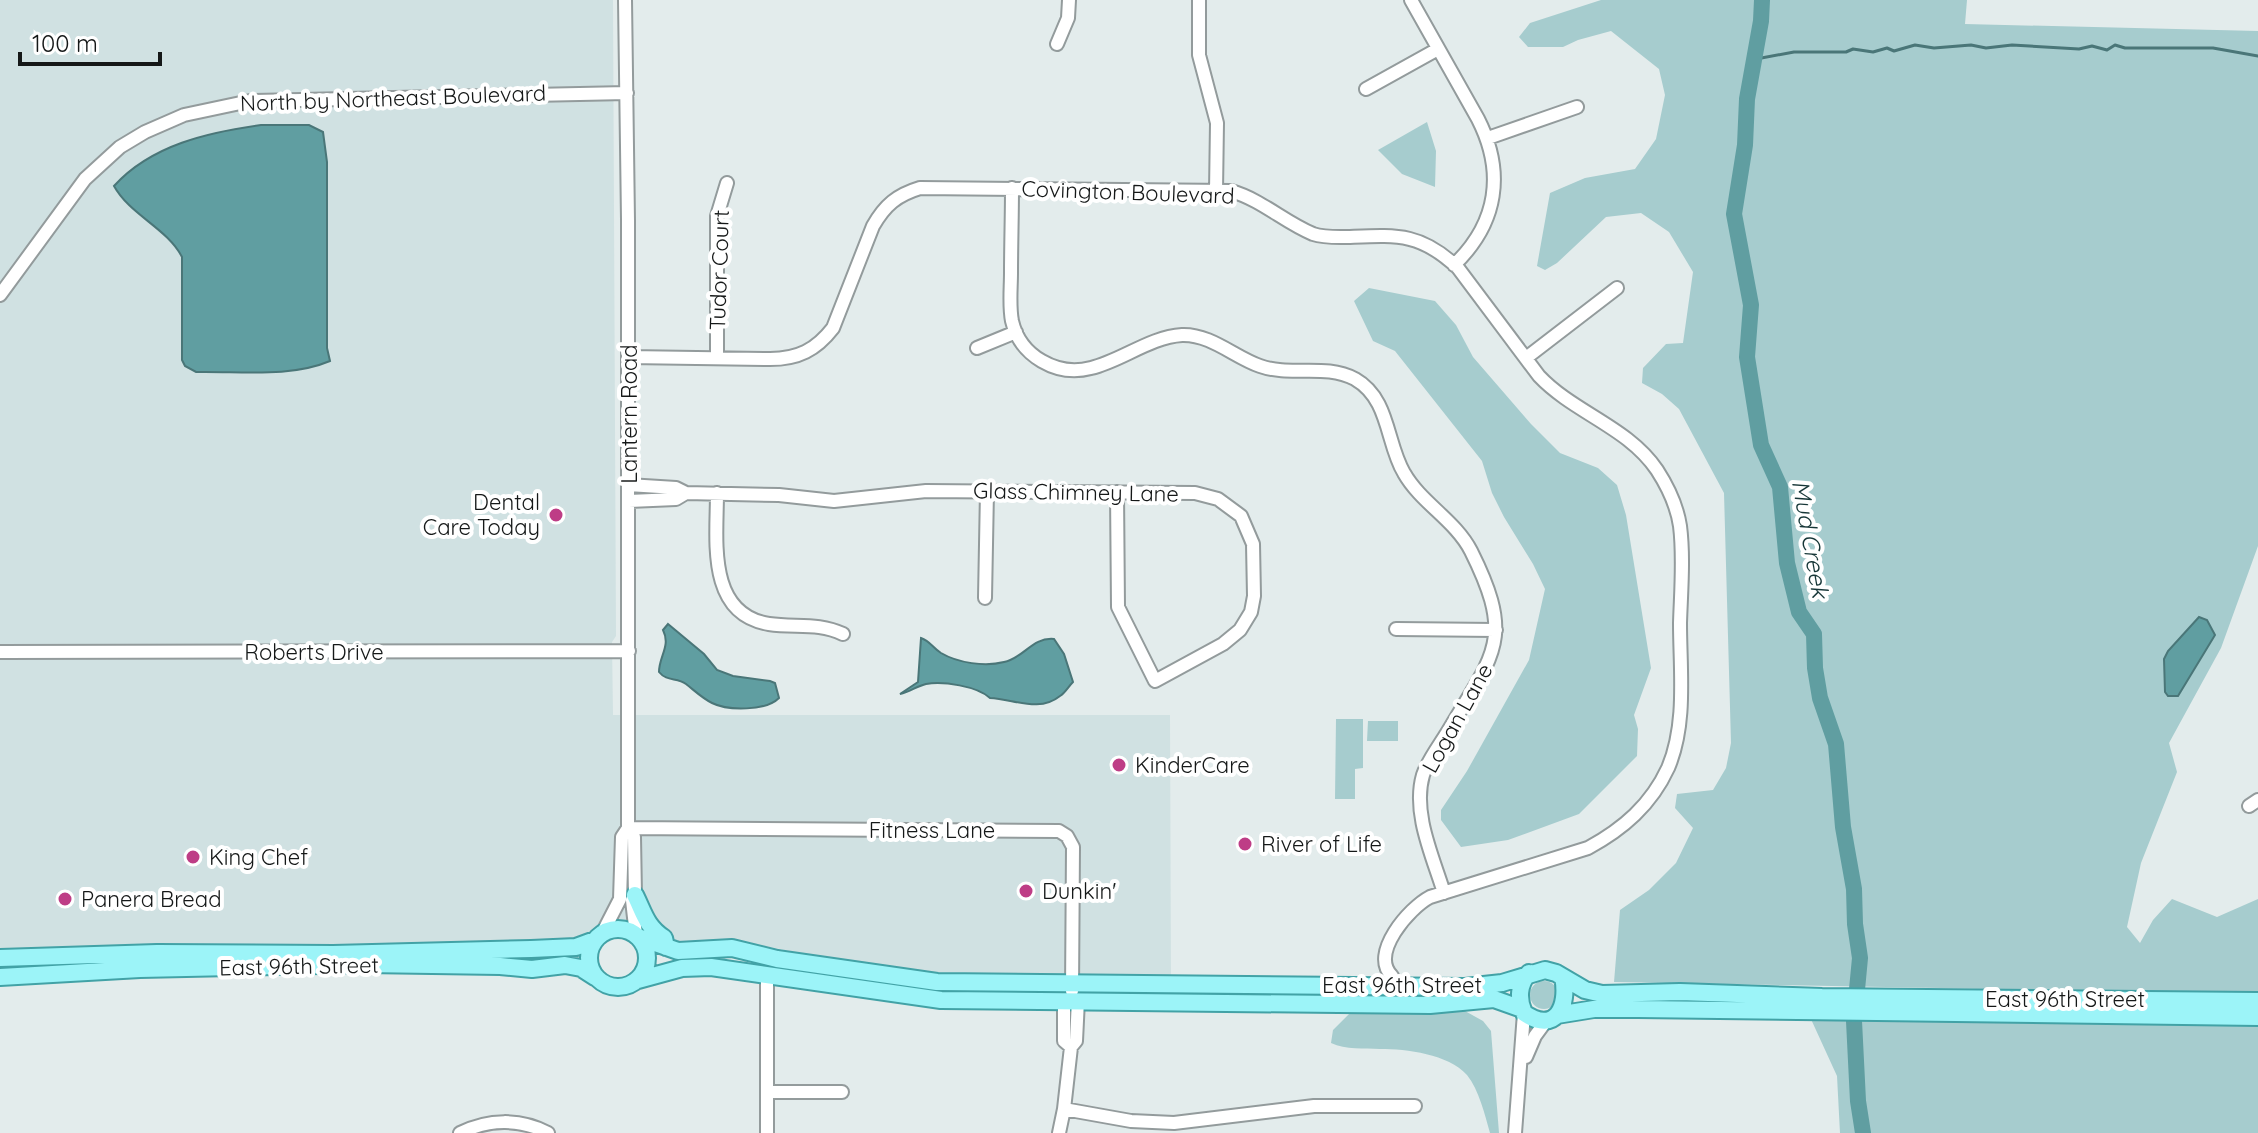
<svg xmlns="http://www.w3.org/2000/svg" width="2258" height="1133" font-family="Quicksand,sans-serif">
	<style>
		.built { fill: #d0e1e2 }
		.green { fill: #a6ccce }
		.water { fill: #609ea1; stroke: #4a7678; stroke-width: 2 }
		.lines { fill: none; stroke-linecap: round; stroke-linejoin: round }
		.stream { stroke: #4a7678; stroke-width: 3 }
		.river { stroke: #609ea1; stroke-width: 16 }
		.minor-casing { stroke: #939b9c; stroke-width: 16 }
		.major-casing { stroke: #42a2a6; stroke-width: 20 }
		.minor { stroke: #fff; stroke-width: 12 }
		.major { stroke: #9cf4f8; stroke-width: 16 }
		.poi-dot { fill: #be3d86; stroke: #fff; stroke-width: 3 }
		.labels { text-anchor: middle; stroke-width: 8; stroke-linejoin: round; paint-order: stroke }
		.street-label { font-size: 22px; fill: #151818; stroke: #fff }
		.poi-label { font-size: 22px; fill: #151818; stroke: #fff; text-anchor: start }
		.water-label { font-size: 24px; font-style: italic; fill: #163637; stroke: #fff }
	</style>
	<rect width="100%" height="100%" fill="#e3ecec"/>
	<path class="built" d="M0,0H613L616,636L612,642L613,715H1170L1171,982L924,977L739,941L681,942L624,921H614L596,928L578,939L554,943L0,952Z"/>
	<path class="green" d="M1601,0H1967L1965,24L2258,31V546L2221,648L2169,743L2177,772L2141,863L2127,927L2140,943L2153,920L2172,899L2217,917L2258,899V994L1614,982L1620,910L1649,890L1676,863L1693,828L1675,808L1677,794L1713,790L1726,768L1731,743L1724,493L1679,409L1662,394L1642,383L1643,368L1666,344L1683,343L1693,272L1669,232L1641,213L1606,217L1557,263L1545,270L1537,266L1550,193L1585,178L1635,169L1656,139L1665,95L1659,69L1611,31L1578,40L1563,47H1528L1519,37L1530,23Z
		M1427,122L1436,151L1435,187L1402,174L1378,150Z
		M1369,288L1435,301L1456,325L1473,357L1531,424L1560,453L1598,468L1617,485L1626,515L1651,668L1634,715L1638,729L1637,756L1579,814L1508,840L1461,847L1441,820V810L1467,771L1529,660L1545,589L1533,564L1504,517L1492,493L1482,461L1395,351L1373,341L1354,301Z
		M1336,719H1363V768L1355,769V799H1335Z
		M1368,721H1398V741H1367Z
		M1530 995a14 14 0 1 1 28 0a14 14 0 1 1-28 0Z
		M1352,1011H1465L1483,1021L1491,1031L1499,1133H1490C1485,1115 1479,1090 1467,1075C1448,1054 1407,1049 1380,1049C1364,1048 1346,1050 1331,1043L1333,1030Z
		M1810,1017L2258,1024V1133H1840L1837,1076Z"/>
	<path class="water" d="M261,125H309L323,132L327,162V348L330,361C290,378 240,371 196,372L185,366L182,360V257C167,228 130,215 114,186C151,145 209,132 261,125Z
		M2199,617L2207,620L2215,635L2178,696H2168L2165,692L2164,659L2168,651Z
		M668,624L704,654L717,670L733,676L770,681L775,683L779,698C766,711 728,711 712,703C702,698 695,691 686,684C677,677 667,682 659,672C659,656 671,646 663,630Z
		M921,638C930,641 933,648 941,653C958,663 985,667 1004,662C1024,658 1032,637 1054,639L1064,654L1073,682C1068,687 1065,693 1060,696C1039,713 1014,699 990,698C977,686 943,681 926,684C917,686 910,692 900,694L918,682Z"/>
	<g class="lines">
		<path class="stream" d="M1756,59L1794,52H1846L1853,49L1873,52L1887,48L1894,51L1915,45L1934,48L1971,45L1986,48L2012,45L2079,49L2092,46L2107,50L2115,45L2125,48H2213L2258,56"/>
		<path class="river" d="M1762,0L1761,21L1747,99L1745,145L1734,214L1751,305L1747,357L1761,445L1780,487L1787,563L1799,612L1814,634L1815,668L1820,698L1836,744L1843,827L1854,889L1855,924L1860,958L1854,1021L1858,1101L1863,1133"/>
		<g class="minor-casing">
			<path id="minor" d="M625,0L628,220V828L634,837L635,895L632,900L636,935
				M1199,0V55L1217,123L1216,191
				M1411,0L1478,119C1505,172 1498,223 1454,265
				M1057,44L1068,18L1069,0
				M1366,89L1438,49
				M1488,138L1577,107
				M1012,188C1012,216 1011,245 1011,273C1011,288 1009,306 1012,321C1020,356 1057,377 1091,368C1121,361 1150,337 1182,335C1211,334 1234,357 1260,366C1291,377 1325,363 1355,379C1390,399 1386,443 1404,473C1421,503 1455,520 1471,551C1516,641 1493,654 1447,733C1439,746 1428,760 1423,775C1412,813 1433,857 1444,893
				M0,295L85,179L120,147L145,132L184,115L250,101L627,93
				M977,348L1016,332
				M629,357L770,359C798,359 816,350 833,328L873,226C885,205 897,195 920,188L1231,191C1262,200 1284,222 1313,234C1325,238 1338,237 1350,237C1398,235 1421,233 1458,268L1539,376C1574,413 1628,427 1657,470C1668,487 1677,506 1680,526C1684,557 1681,591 1680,623C1680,670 1687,724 1668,768C1651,805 1623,829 1588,848L1430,897C1409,908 1369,954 1392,976V987
				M717,358V216L727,183
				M1526,358L1617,288
				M628,485L676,488L686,493L779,495L834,501L926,491L1195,493L1218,499L1241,516L1253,544L1254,596L1251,612L1240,630L1223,644L1155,681L1118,607L1117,492
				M717,493C717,539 706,614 769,624C795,628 818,622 843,634
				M629,501L676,499L686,493
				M985,598L987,491
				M1396,629L1496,630
				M0,652L629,651
				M2249,806L2258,800
				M628,828L1059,831L1067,836L1073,847L1072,991
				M602,934L620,899L622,837L628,828
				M1064,1000V1041L1071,1047
				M1526,1057L1535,1036L1546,1021
				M768,1092H842
				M1064,1109L1131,1121L1174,1123L1314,1106H1415
				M460,1133C488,1119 520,1118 548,1133
				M767,1133V975
				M1059,1133L1064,1109L1071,1047L1076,1041L1078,1000
				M1515,1133L1524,1013"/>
		</g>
		<g class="major-casing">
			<path id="major" d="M635,895C644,913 646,926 664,938L666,947
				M589 958a29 29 0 1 1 58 0a29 29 0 1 1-58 0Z
				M638,937L678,951L732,948L777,959L937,982L1465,987L1502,983L1545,970L1556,973L1585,990L1602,994L1680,992L1822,997L2258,1001
				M0,958L157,953L333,954L531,949L576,947L595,940
				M1529,973C1518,984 1518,1000 1524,1013C1556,1035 1569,1006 1563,977
				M0,977L140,969L365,964L500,966L532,969L565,965L581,968L595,977
				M638,980L682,968L711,967L941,1000L1430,1005L1494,999L1522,1009
				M1557,1015L1594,1009H1638L2258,1017"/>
		</g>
		<use href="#minor" class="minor"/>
		<use href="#major" class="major"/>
	</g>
	<g class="poi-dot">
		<circle cx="556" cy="515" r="8"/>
		<circle cx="1119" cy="765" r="8"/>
		<circle cx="1245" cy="844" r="8"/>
		<circle cx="193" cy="857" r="8"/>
		<circle cx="1026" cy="891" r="8"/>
		<circle cx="65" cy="899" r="8"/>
	</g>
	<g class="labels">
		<g class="street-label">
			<text transform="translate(393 98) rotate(-2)" y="8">North by Northeast Boulevard</text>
			<text transform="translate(1128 192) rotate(2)" y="8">Covington Boulevard</text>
			<text transform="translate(719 270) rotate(-88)" y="8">Tudor Court</text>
			<text transform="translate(629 414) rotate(-90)" y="8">Lantern Road</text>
			<text transform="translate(1076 492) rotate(1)" y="8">Glass Chimney Lane</text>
			<text x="314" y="660">Roberts Drive</text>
			<text transform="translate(1457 718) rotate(-61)" y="8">Logan Lane</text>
			<text x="932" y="838">Fitness Lane</text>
			<text transform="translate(299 966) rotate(-1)" y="8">East 96th Street</text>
			<text x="1402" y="993">East 96th Street</text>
			<text x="2065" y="1007">East 96th Street</text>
		</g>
		<g class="poi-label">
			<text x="540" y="510" text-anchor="end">Dental<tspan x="540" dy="25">Care Today</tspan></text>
			<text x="1135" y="773">KinderCare</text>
			<text x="1261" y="852">River of Life</text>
			<text x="209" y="865">King Chef</text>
			<text x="1042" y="899">Dunkin'</text>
			<text x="81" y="907">Panera Bread</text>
		</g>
		<g class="water-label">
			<text transform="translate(1810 539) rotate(80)" y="8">Mud Creek</text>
		</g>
	</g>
	<path d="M20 52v12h140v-12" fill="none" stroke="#151818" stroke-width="4"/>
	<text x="32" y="52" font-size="24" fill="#151818" stroke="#ffffff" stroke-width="6" paint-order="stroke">100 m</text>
</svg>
